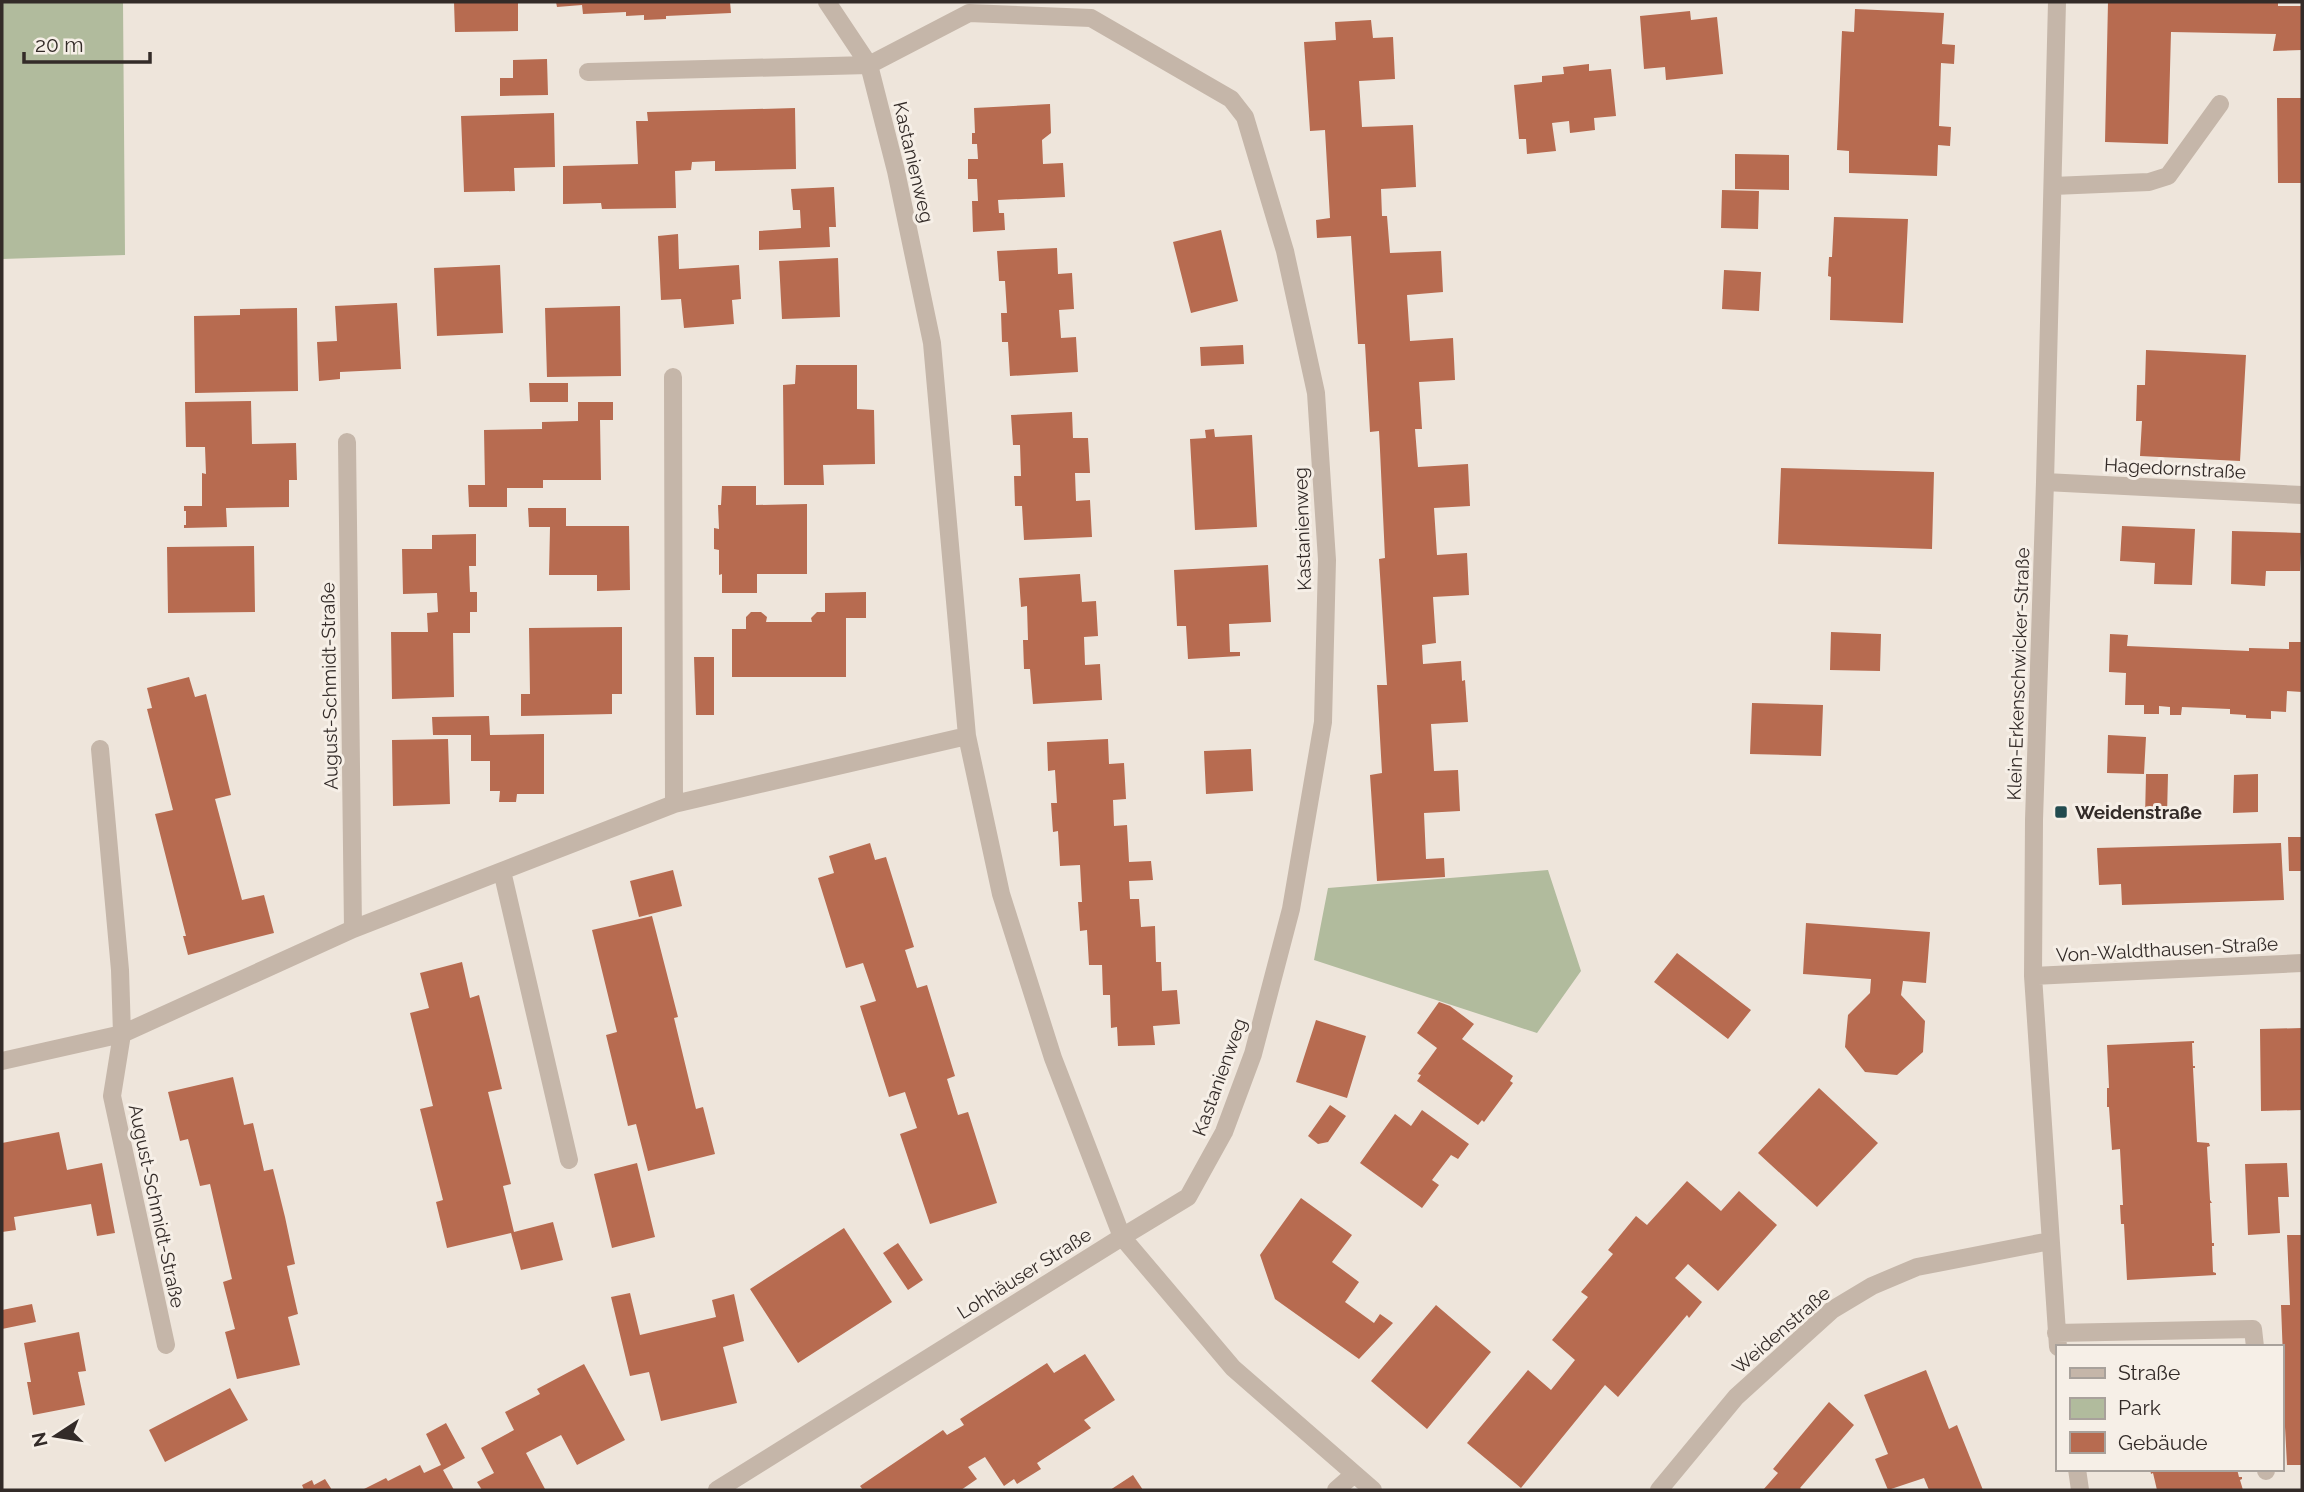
<svg xmlns="http://www.w3.org/2000/svg" width="2304" height="1492" font-family="Raleway,sans-serif">
	<style>
		.green { fill: #b1bb9d }
		.building { fill: #b76b50 }
		.lines { fill: none; stroke-linecap: round; stroke-linejoin: round }
		.minor { stroke: #c5b6a9; stroke-width: 18 }
		.poi-dot { fill: #224b4f; stroke: #f6efe7; stroke-width: 2.5 }
		.labels { text-anchor: middle; stroke-width: 6; stroke-linejoin: round; paint-order: stroke }
		.street-label { font-size: 19px; fill: #332b28; stroke: #f6efe7 }
		.poi-label { font-size: 19px; font-weight: bold; fill: #332b28; stroke: #f6efe7; text-anchor: start }
	</style>
	<rect width="100%" height="100%" fill="#eee5db"/>
	<path class="green" d="M2,2H123L125,255L2,259Z
		M1548,870L1581,971L1537,1033L1314,960L1328,888Z"/>
	<path class="building" d="M454,2H518V31L455,32Z
		M556,2H730L731,13L666,16V19L644,20V15L626,16V12L583,14L582,5L557,7Z
		M2108,2H2278V6H2302V50L2273,51L2276,34L2171,32L2168,144L2105,142Z
		M1855,9L1944,13L1942,44L1955,45L1954,64L1941,63L1939,126L1951,127L1950,146L1938,145L1937,176L1849,173V151L1837,150L1842,31L1854,32Z
		M1690,11L1691,20L1717,17L1723,74L1666,80L1665,67L1644,69L1640,16Z
		M1371,20L1373,38L1393,37L1395,79L1359,81L1362,127L1413,125L1416,187L1381,189L1382,216H1387L1390,253L1441,251L1443,292L1407,295L1410,341L1453,338L1455,380L1419,382L1422,429H1415L1418,467L1468,464L1470,506L1434,508L1437,555L1467,553L1469,595L1433,597L1436,643L1422,645L1423,664L1461,661L1462,681L1465,680L1468,722L1431,724L1434,771L1458,770L1460,811L1424,813L1426,859L1444,858L1445,877L1377,881L1370,775L1382,773L1377,685H1387L1379,559L1385,558L1380,450L1379,431L1370,432L1365,344H1358L1351,236L1317,238L1316,220L1330,218L1325,130L1310,131L1304,42L1336,40L1335,22Z
		M547,59L548,95L500,96V78H513V60Z
		M1589,64V71L1611,69L1616,116L1594,118L1595,130L1570,133L1569,121L1552,123L1556,151L1527,154L1526,139H1519L1514,85L1542,82V76L1564,74L1563,67Z
		M2277,98H2302V183H2278Z
		M1050,104L1051,133L1042,140L1043,164L1063,163L1065,197L998,200L999,213H1004L1005,230L973,232L972,201H978L977,179H968V159H978L977,144H972V133H975L974,108Z
		M795,108L796,169L715,171V161L692,162L691,170L675,171L676,208L602,209L601,203L563,204V166L638,164L636,121H648L647,112Z
		M554,113L555,167L514,168L515,191L464,192L461,116Z
		M1735,154L1789,155V190L1735,189Z
		M834,187L836,227H829L830,247L759,250V231L801,228L800,210H793L791,189Z
		M1722,190L1759,191L1758,229L1721,228Z
		M1834,217L1908,219L1903,323L1830,320L1831,277L1828,276L1829,257H1832Z
		M1221,230L1238,301L1191,313L1173,242Z
		M678,234L679,269L739,265L741,299L732,300L734,324L684,328L681,299L661,300L658,236Z
		M1057,248L1058,274L1072,273L1074,309L1059,310L1061,338L1076,337L1078,372L1010,376L1008,342H1002L1001,313H1007L1005,281H999L997,251Z
		M838,258L840,317L782,319L779,261Z
		M500,265L503,333L437,336L434,268Z
		M1724,270L1761,272L1759,311L1722,309Z
		M397,303L401,369L340,372V379L319,381L317,342L337,341L335,306Z
		M620,306L621,376L547,377L545,308Z
		M297,308L298,391L195,393L194,316L240,315V309Z
		M1243,345L1244,364L1201,366L1200,347Z
		M2146,350L2246,355L2240,461L2140,456L2142,421H2136L2137,385H2145Z
		M796,365H857V409L874,410L875,464L823,465L824,485H784L783,385L795,384Z
		M529,383H568V402H530Z
		M251,401L252,444L296,443L297,480H289V507L226,508L227,527L184,528V525H186V511H184V506H202V473L206,474L205,447H186L185,402Z
		M578,402H613V420H600L601,480H543V488H507V507H469L468,485H485L484,430L542,429V422L578,421Z
		M1072,412L1073,438H1088L1090,473H1075L1076,501L1090,500L1092,537L1024,540L1022,506H1015L1014,476H1021L1020,445H1013L1011,415Z
		M1214,429L1215,437L1252,435L1257,527L1195,530L1190,439L1206,438L1205,430Z
		M1781,468L1934,472L1932,549L1778,544Z
		M722,486H756V505L807,504V574H757V593H722V574L719,575V550L714,549V528L719,529L718,505H721Z
		M528,508H566V526H629L630,590L597,591V575H549L550,527H529Z
		M2122,526L2195,529L2192,585L2154,584L2155,563L2120,561Z
		M2232,531L2302,533L2300,571H2266L2265,586L2231,584Z
		M476,534V566H469L470,592H477V612H470V633H453L454,697L392,699L391,632H428L427,613L438,612L437,593L403,594L402,549H432V535Z
		M254,546L255,612L168,613L167,547Z
		M1268,565L1271,622L1229,624L1230,652H1240V656L1188,659L1186,626H1177L1174,570Z
		M1080,574L1082,602L1096,601L1098,636L1084,637L1085,665L1100,664L1102,700L1033,704L1030,669H1024L1023,640H1028L1027,606L1021,607L1019,578Z
		M866,592V618H846V677H732V629H746V617L751,612H761L767,617L766,622H812L811,618L817,612H825V593Z
		M622,627V694H612V714L521,716V694H530L529,628Z
		M1831,632L1881,634L1880,671L1830,670Z
		M2110,634L2128,635L2127,646L2249,651V648L2289,649V642H2302V692L2287,691L2286,712L2271,711V719L2246,718V715L2230,714V709L2182,707L2181,715H2170V707L2159,706V714H2144V705H2125L2126,673L2109,672Z
		M694,657H714V715H696Z
		M189,677L195,697L206,694L231,795L215,799L242,900L264,895L274,933L188,955L183,936H186L155,814L173,810L147,709L152,708L147,688Z
		M1752,703L1823,705L1821,756L1750,754Z
		M489,716L490,735L544,734V794H517L516,802H499L500,791H490V761H471V735H433L432,717Z
		M2108,735L2146,737L2144,774L2107,773Z
		M448,739L450,804L393,806L392,740Z
		M1108,739L1109,764L1124,763L1126,799L1113,800L1114,826L1127,825L1129,862L1151,861L1153,880L1129,881L1130,899H1139L1141,927L1155,926L1156,962H1161L1162,991L1177,990L1180,1024L1153,1026L1155,1045L1118,1046L1117,1027L1111,1028L1110,995H1103L1102,965H1089L1087,930L1080,931L1078,902H1082L1080,865L1060,866L1058,831L1053,832L1051,803H1057L1055,770L1048,771L1047,742Z
		M1251,749L1253,791L1206,794L1204,751Z
		M2146,774H2168L2167,816L2145,817Z
		M2258,774V812L2233,813L2234,775Z
		M2288,837H2302V871H2289Z
		M870,843L875,860L886,857L914,947L905,950L917,988L927,985L955,1076L947,1079L958,1115L968,1112L997,1203L930,1224L900,1134L917,1128L905,1092L889,1097L860,1006L876,1001L863,963L846,968L818,878L834,873L829,856Z
		M2281,843L2284,900L2122,905L2121,884L2099,885L2097,848Z
		M673,870L682,906L639,917L630,881Z
		M652,916L678,1017L674,1018L696,1109L703,1107L715,1154L648,1171L636,1124L628,1126L606,1035L617,1032L592,930Z
		M1806,923L1930,932L1926,983L1903,981L1901,995L1925,1021L1923,1052L1897,1075L1865,1072L1845,1047L1848,1015L1870,993L1871,979L1803,974Z
		M1677,953L1751,1010L1728,1039L1654,982Z
		M462,962L470,998L479,995L502,1089L488,1092L511,1184L503,1186L514,1232L553,1222L563,1260L521,1270L511,1233L447,1248L436,1202L443,1200L420,1109L433,1106L410,1013L429,1008L420,973Z
		M1439,1002L1450,1006L1474,1024L1462,1039L1513,1076L1510,1081L1513,1083L1484,1122L1482,1120L1478,1125L1417,1081L1421,1075L1418,1074L1437,1048L1417,1033Z
		M1316,1020L1366,1036L1347,1098L1296,1082Z
		M2302,1028V1110L2261,1111L2260,1029Z
		M2194,1041V1043H2192L2193,1066H2195V1068H2193L2197,1142L2209,1143L2210,1146L2207,1147L2210,1200L2212,1203H2210L2212,1243H2214V1246H2212L2213,1272L2216,1273V1275L2127,1280L2124,1224H2121L2120,1205H2123L2120,1149L2112,1150L2109,1107H2107V1088H2109L2107,1045Z
		M233,1077L244,1125L253,1123L264,1171L273,1169L285,1217L295,1264L287,1266L298,1314L288,1317L300,1365L237,1379L225,1332L235,1329L223,1282L232,1279L221,1232L210,1184L200,1186L188,1139L180,1141L168,1092Z
		M1819,1088L1878,1143L1817,1207L1758,1153Z
		M1330,1105L1346,1116L1328,1142L1318,1144L1308,1136Z
		M1422,1110L1469,1144L1458,1159L1451,1155L1432,1180L1439,1185L1422,1208L1360,1163L1395,1114L1411,1126Z
		M59,1132L67,1170L102,1163L115,1233L97,1236L91,1204L14,1217L16,1230L2,1232V1143Z
		M637,1163L655,1237L612,1248L594,1174Z
		M2287,1163L2289,1197H2278L2280,1233L2248,1235L2245,1164Z
		M1687,1181L1721,1211L1739,1191L1777,1225L1718,1291L1688,1264L1675,1278L1702,1302L1689,1318L1687,1315L1618,1397L1605,1385L1521,1488L1467,1443L1528,1370L1551,1390L1575,1360L1552,1340L1588,1297L1581,1292L1613,1254L1608,1250L1636,1216L1647,1225Z
		M1301,1198L1352,1235L1332,1262L1359,1282L1345,1302L1374,1323L1380,1314L1393,1323L1359,1359L1275,1299L1260,1255Z
		M844,1228L892,1302L798,1363L750,1289Z
		M2287,1235H2302V1465H2287L2285,1427L2282,1428L2281,1415V1411H2285L2281,1305H2290Z
		M898,1243L923,1280L908,1290L883,1253Z
		M630,1293L640,1335L716,1317L712,1300L734,1294L744,1341L723,1347L737,1403L661,1421L649,1372L630,1376L611,1297Z
		M32,1304L36,1322L2,1329V1310Z
		M1436,1305L1491,1352L1427,1429L1371,1381Z
		M79,1332L86,1371L78,1372L85,1405L33,1415L27,1382H31L24,1343Z
		M1085,1354L1115,1400L1084,1420L1091,1428L1037,1463L1041,1469L1017,1484L1014,1479L1004,1486L985,1457L968,1467L977,1479L961,1490H863L860,1486L943,1430L947,1435L964,1425L960,1419L1047,1363L1054,1373Z
		M584,1364L625,1440L577,1465L561,1435L526,1453L545,1489L482,1490L477,1482L494,1473L481,1448L514,1430L505,1412L540,1394L537,1389Z
		M1926,1370L1949,1429L1957,1425L1983,1490H1929L1924,1478L1888,1490L1875,1459L1888,1454L1864,1395Z
		M230,1388L248,1420L165,1462L149,1430Z
		M1829,1402L1854,1425L1800,1488L1803,1490H1763L1778,1473L1773,1469Z
		M446,1423L465,1458L443,1470L454,1490H362L386,1478L388,1481L420,1465L424,1473L441,1465L426,1434Z
		M2150,1469H2237L2239,1477H2242V1479L2240,1480L2243,1490H2157L2153,1473L2151,1474Z
		M1133,1475L1143,1490H1110Z
		M325,1479L332,1490H304L302,1485L312,1480L314,1485Z"/>
	<g class="lines">
		<path class="minor" d="M2057,2L2045,482L2034,820L2033,976L2058,1347
			M969,13L1091,18L1231,99L1245,117L1285,251L1316,393L1327,560L1323,722L1291,909L1253,1054L1224,1132L1188,1197L1122,1237L1053,1058L1001,894L967,736L932,343L896,171L869,65Z
			M588,72L869,65L827,2
			M2053,186L2149,182L2168,176L2220,104
			M673,377L674,804
			M347,442L353,929
			M2045,482L2302,495
			M100,749L120,970L122,1034L112,1096L166,1345
			M502,871L569,1160
			M2033,976L2302,963
			M2,1061L122,1034L353,929L674,804L967,736
			M2056,1333L2253,1329L2255,1347
			M2077,1469L2080,1490
			M2266,1469V1471
			M717,1490L1122,1237L1233,1368L1373,1490
			M1336,1490L1353,1475
			M1659,1490L1736,1397L1832,1310L1872,1286L1917,1267L2050,1241"/>
	</g>
	<rect class="poi-dot" x="2054" y="805" width="14" height="14" rx="3.5"/>
	<g class="labels">
		<g class="street-label">
			<text transform="translate(914 162) rotate(77)" y="7">Kastanienweg</text>
			<text transform="translate(2175 468) rotate(3)" y="7">Hagedornstraße</text>
			<text transform="translate(1302 529) rotate(-92)" y="7">Kastanienweg</text>
			<text transform="translate(2018 674) rotate(-88)" y="7">Klein-Erkenschwicker-Straße</text>
			<text transform="translate(329 686) rotate(-91)" y="7">August-Schmidt-Straße</text>
			<text transform="translate(2167 949) rotate(-3)" y="7">Von-Waldthausen-Straße</text>
			<text transform="translate(1219 1077) rotate(-70)" y="7">Kastanienweg</text>
			<text transform="translate(157 1206) rotate(78)" y="7">August-Schmidt-Straße</text>
			<text transform="translate(1024 1273) rotate(-32)" y="7">Lohhäuser Straße</text>
			<text transform="translate(1781 1330) rotate(-41)" y="7">Weidenstraße</text>
		</g>
		<g class="poi-label">
			<text x="2075" y="819">Weidenstraße</text>
		</g>
	</g>
	<rect width="2304" height="1492" fill="none" stroke="#332b28" stroke-width="7"/>
	<rect x="2056" y="1345" width="228" height="126" fill="#f6efe7" stroke="#a8a19b" stroke-width="2"/>
	<rect x="2070" y="1368" width="35" height="10" fill="#c5b6a9" stroke="#a8a19b" stroke-width="2"/>
	<text x="2118" y="1380" font-size="21" fill="#332b28">Straße</text>
	<rect x="2070" y="1398" width="35" height="21" fill="#b1bb9d" stroke="#a8a19b" stroke-width="2"/>
	<text x="2118" y="1415" font-size="21" fill="#332b28">Park</text>
	<rect x="2070" y="1432" width="35" height="21" fill="#b76b50" stroke="#a8a19b" stroke-width="2"/>
	<text x="2118" y="1450" font-size="21" fill="#332b28">Gebäude</text>
	<g transform="translate(56 1436) rotate(258)" stroke="#f6efe7" stroke-width="5" paint-order="stroke">
	<path d="M0-5L12 26L0 18L-12 26Z" fill="#332b28"/>
	<text y="-10" font-size="19" font-weight="bold" text-anchor="middle" fill="#332b28">N</text>
	</g>
	<path d="M24 52v10h126v-10" fill="none" stroke="#332b28" stroke-width="3.5"/>
	<text x="35" y="52" font-size="21" fill="#332b28" stroke="#f6efe7" stroke-width="5" paint-order="stroke">20 m</text>
</svg>
